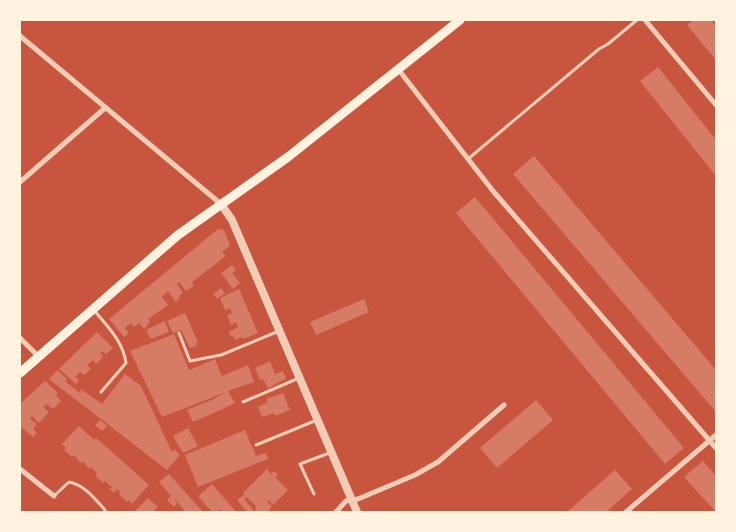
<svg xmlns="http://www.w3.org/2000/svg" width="736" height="532" font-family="Raleway,sans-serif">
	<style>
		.building { fill: #d67c66 }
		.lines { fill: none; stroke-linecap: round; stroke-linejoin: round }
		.service { stroke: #f1ccb7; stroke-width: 3 }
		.minor { stroke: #f1ccb7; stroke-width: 5 }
		.tertiary { stroke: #f1ccb7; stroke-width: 8 }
		.secondary { stroke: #fff3e0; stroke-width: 9 }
	</style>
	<rect width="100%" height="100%" fill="#c8553d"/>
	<path class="building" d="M693,20H711L716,26V60L687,25Z
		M658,67L716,140V176L640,81Z
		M534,156L716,370V412L513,174Z
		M475,197L684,448L665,464L456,213Z
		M218,229L224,230L230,246L222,252L226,256L192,282L194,285L186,291L179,282L177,284L183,293L179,296L180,298L176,302L168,291L162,297L168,305L148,319L150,322L144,329L139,323L134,327L131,323L125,328L129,333L124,337L109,319Z
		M232,265L236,270L232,273L240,283L233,289L221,273Z
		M221,288L225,293L217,299L213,294Z
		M239,289L258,333L243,339L242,337L235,340L233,336L231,337L229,332L238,327L236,322L231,325L227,315L232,313L230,308L225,310L220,298Z
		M364,299L369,312L316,335L310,322Z
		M185,313L198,342L196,343L197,346L190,348L181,330L173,333L167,321Z
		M165,321L169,332L151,339L146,330Z
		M97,332L113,348L106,354L102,351L100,353L103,357L96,364L93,360L87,365L91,369L84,375L80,372L75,377L79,380L76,384L59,369Z
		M174,334L189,370L215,359L222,376L248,365L254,382L228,391L235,403L205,417L193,422L187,410L214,399L226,392L162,417L130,351Z
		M270,361L275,374L283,371L286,379L268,388L263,379L260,380L255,368Z
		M57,370L67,379L65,381L80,393L81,389L102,404L125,374L141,386L172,452L174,449L180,455L167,470L49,379Z
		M45,381L58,393L56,395L61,401L53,409L47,404L43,407L49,412L39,423L32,416L30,419L37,424L33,429L37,433L33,437L22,428L20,429V404Z
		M283,393L290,410L275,416L274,413L262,417L258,407L268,402L266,399Z
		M536,400L553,420L497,468L480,448Z
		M100,420L107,426L102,431L95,425Z
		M79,426L94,440L96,438L103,444L149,485L132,504L129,500L127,502L119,494L120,492L117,489L114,493L110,489L112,487L105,481L103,483L95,475L97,473L91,467L89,469L83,461L81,463L74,455L72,457L64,450L66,448L62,444Z
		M188,428L198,446L183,453L173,436Z
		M245,430L256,456L266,453L268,459L198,487L185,455Z
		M703,461L716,476V512L684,477Z
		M267,469L271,474L274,471L278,475L275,477L288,490L273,505L269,500L267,502L272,506L269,510L272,512H257L255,509L257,507L246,497L244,499L255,512H247L237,500L244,495L243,493Z
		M615,470L632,489L606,512H567Z
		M169,474L203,512H186L174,498L177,503L174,507L167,500L171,496L159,482Z
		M212,484L236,512H222L220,509L217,512H212L198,496Z
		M148,498L158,507L154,510L156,512H134Z"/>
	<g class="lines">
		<path class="service" d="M468,159L599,49L608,44L637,20
			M93,309C107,326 123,341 126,363L101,392
			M179,333L190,361L221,355L279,331
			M243,402L299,378
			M256,445L317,420
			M314,494L300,464L332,452
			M54,496L69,482C85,485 95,499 105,510"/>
		<path class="minor" d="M645,20L716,105
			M20,36L221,204
			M398,69L493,191L716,448
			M20,182L105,108
			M20,338L38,356
			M20,469L54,496
			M336,512L346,501L358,499L415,475L438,462L504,405
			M626,512L716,435"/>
		<path class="tertiary" d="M221,204L232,220L357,512"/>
		<path class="secondary" d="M20,373L178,235L288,157L460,20"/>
	</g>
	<rect width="736" height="532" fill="none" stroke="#fff3e0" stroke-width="42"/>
</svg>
